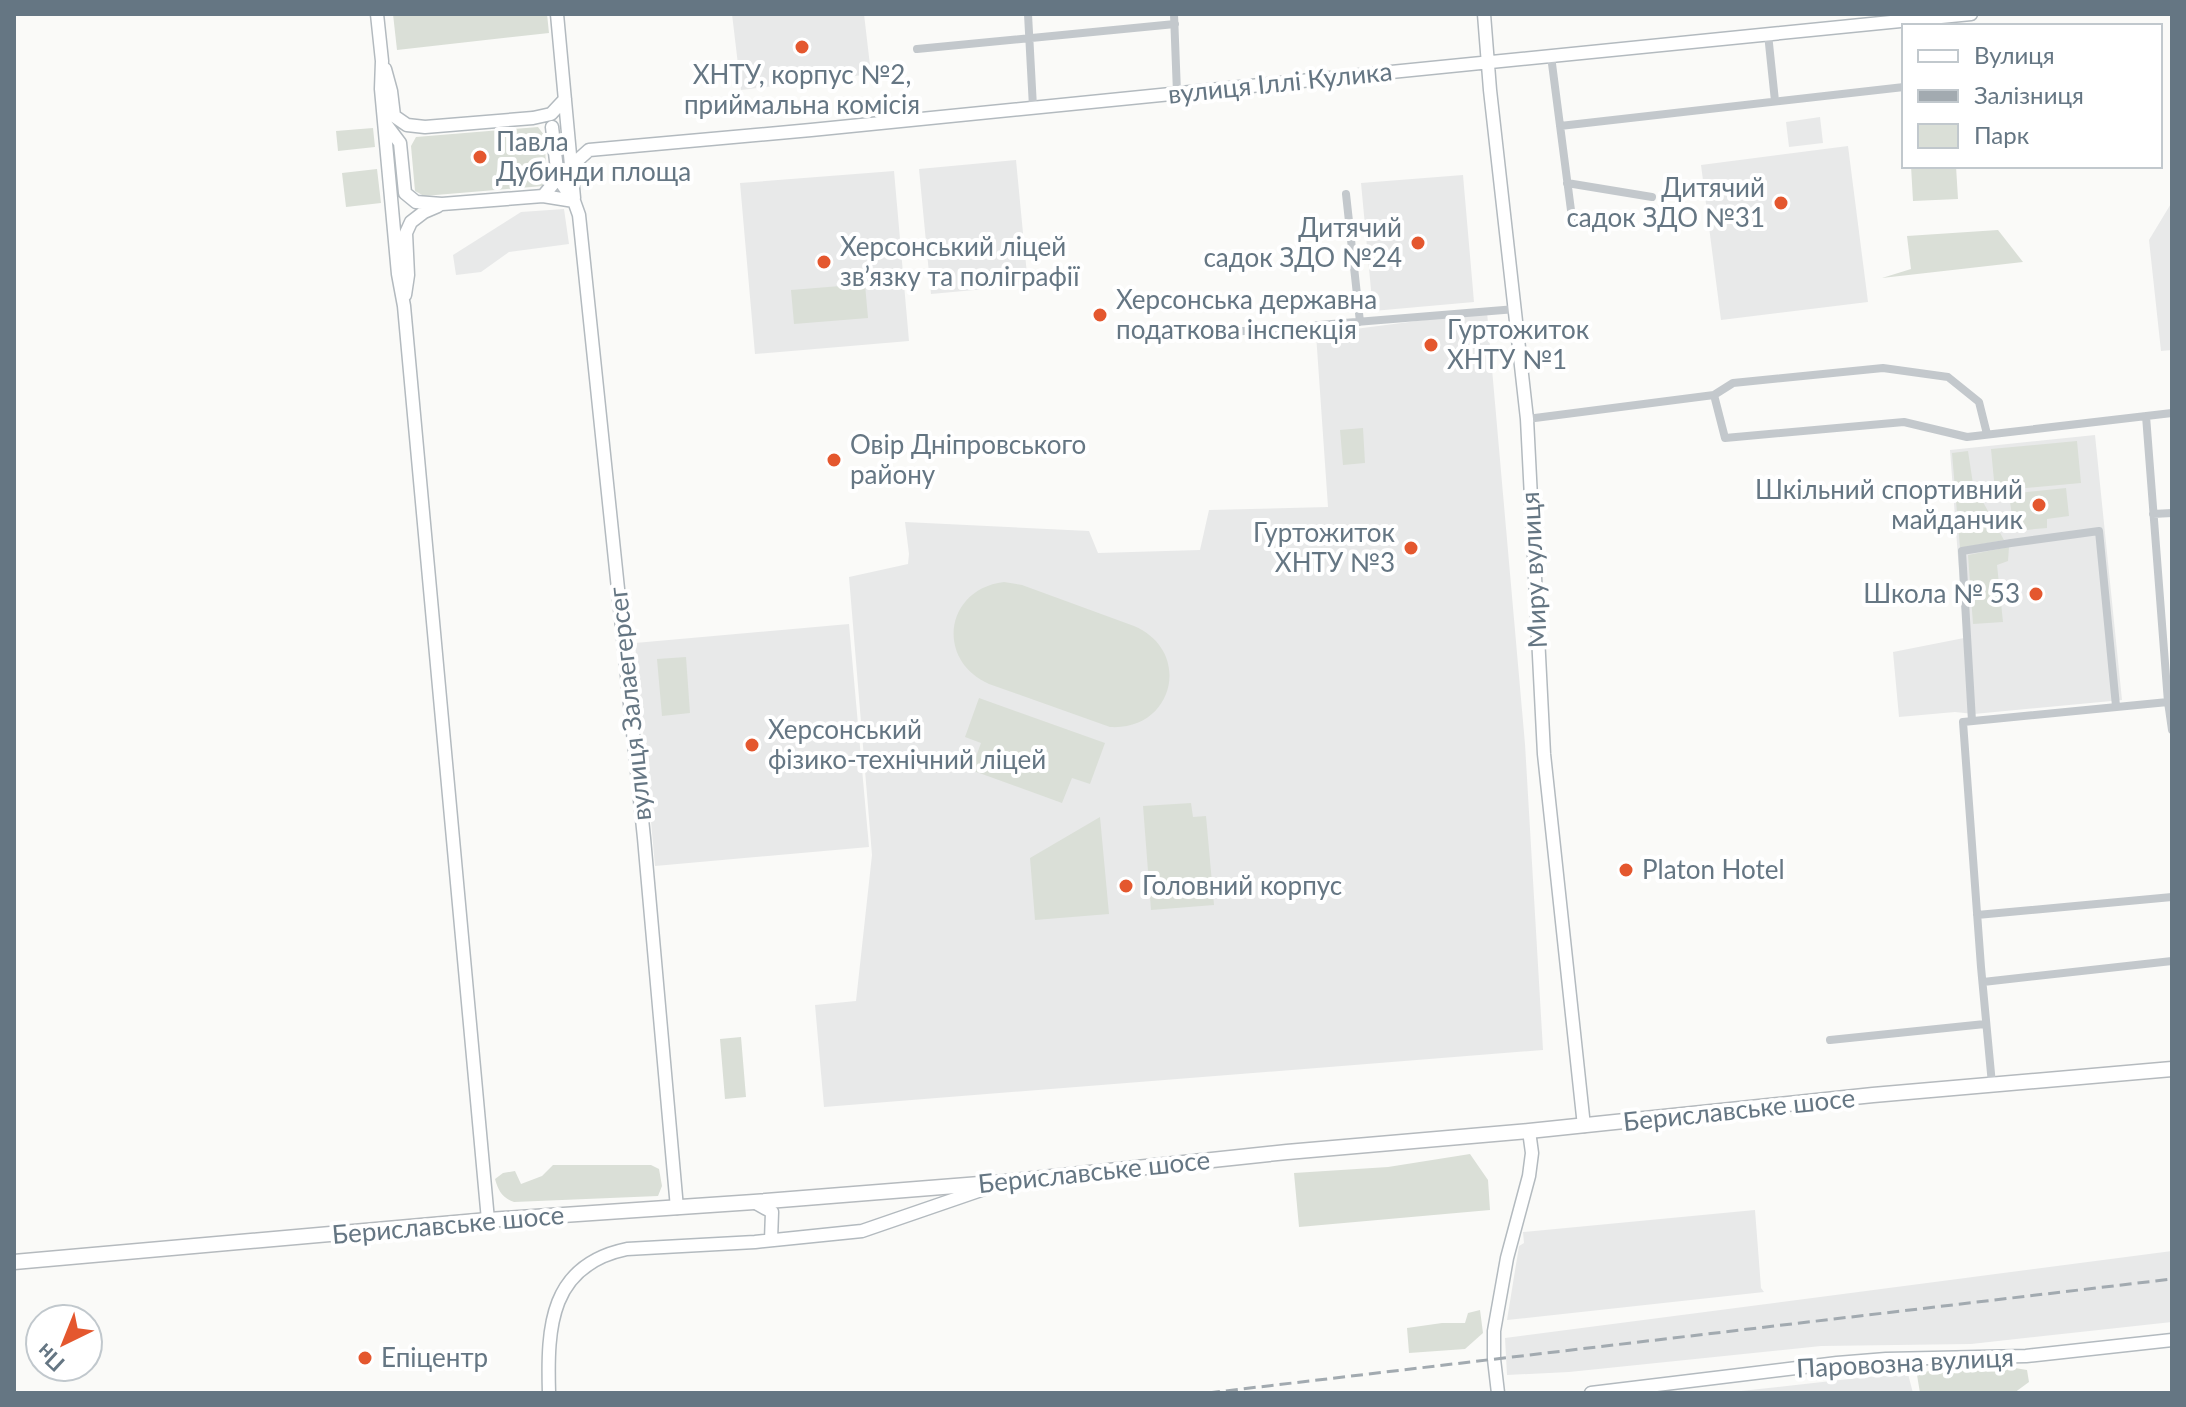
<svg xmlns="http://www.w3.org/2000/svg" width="2186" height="1407" font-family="Lato,sans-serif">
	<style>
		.built { fill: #e8e9e9 }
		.green { fill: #dadfd7 }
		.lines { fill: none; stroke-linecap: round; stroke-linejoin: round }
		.secondary-casing { stroke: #b3babf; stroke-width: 15 }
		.primary-casing { stroke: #b5babe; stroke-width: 17 }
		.street { stroke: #c3c8cc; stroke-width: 8 }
		.secondary { stroke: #fff; stroke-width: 12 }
		.primary { stroke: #fff; stroke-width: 14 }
		.rail { stroke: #a2aab0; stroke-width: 3; stroke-dasharray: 12 6; stroke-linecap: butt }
		.poi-dot { fill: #e4572e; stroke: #fff; stroke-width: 3 }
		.labels { text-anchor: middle; stroke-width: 8; stroke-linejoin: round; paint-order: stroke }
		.poi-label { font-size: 26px; fill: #657683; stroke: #fff; text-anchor: start }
		.street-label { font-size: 26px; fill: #657683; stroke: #fff }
	</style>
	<rect width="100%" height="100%" fill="#fafaf8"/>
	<path class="built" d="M732,14H864L871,74L741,90Z
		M1820,117L1823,143L1789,147L1786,122Z
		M1848,146L1868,302L1721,320L1701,165Z
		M1016,160L1028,285L931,294L919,169Z
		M894,171L909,341L755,354L740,183Z
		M1463,175L1474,302L1373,311L1361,183Z
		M2172,202V350L2161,351L2149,240Z
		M564,209L569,244L509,252L481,272L456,275L453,255L521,212Z
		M1487,312L1525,744L1543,1050L824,1107L815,1005L856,1001L872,855L849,577L908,564L909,554L905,522L1089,531L1098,553L1200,550L1209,510L1328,507L1316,334Z
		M2095,435L2122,700L1974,714L1955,712L1899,717L1893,652L1964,638L1950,450Z
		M849,624L869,847L655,866L635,643Z
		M1755,1210L1761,1288L1764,1292L1507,1320L1519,1246L1524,1243L1523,1232Z
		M2172,1251V1322L1971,1344L1821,1346L1569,1372L1507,1375L1505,1338Z
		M1908,1374L1913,1393H1723L1867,1377Z"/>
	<path class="green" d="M393,14H547L549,33L397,50Z
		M538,127L544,135L547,178L543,186L424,196L415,191L411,146L416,137Z
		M373,128L375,147L338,151L336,131Z
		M1911,166H1956L1958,199L1913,201Z
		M377,169L381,203L346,207L342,173Z
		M1998,230L2023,262L1882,278L1911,269L1907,236Z
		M865,284L868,318L794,324L791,290Z
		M1363,428L1365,463L1343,465L1340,430Z
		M2077,441L2081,483L1995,491L1991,449Z
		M1968,451L1973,484L2004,540L1960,548L1952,453Z
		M2066,488L2069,516L2047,519V528L2014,531L2009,494Z
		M2009,547L2008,561L1997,565L2003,622L1973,624L1968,555Z
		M1004,582L1022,585L1134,626C1193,651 1174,731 1110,727L989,684C935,660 945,589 1004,582Z
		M686,657L690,713L662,716L657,659Z
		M979,698L1105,743L1090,784L1072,778L1062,803L971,770L981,743L965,737Z
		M1191,803L1193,817L1206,816L1214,905L1151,910L1143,806Z
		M1100,817L1109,914L1035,920L1030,858Z
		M741,1037L746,1097L725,1099L720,1039Z
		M1470,1154L1488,1180L1490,1210L1299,1227L1294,1173L1388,1167Z
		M553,1165H651L659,1169L662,1186L658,1196L514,1202C502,1198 498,1190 495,1179L503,1173L515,1171L521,1184L542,1176Z
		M1480,1310L1483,1333L1465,1349L1409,1353L1407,1328L1442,1323H1465L1468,1313Z
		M2009,1367L2027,1370L2029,1382L2014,1393H1920L1917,1375L1937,1368Z"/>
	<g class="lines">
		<g class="secondary-casing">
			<path id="secondary" d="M377,14L382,61L381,89L398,274L404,306L488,1220
				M557,14L574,198
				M1484,14L1490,90L1527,419L1544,754L1584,1126
				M385,69L391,91L394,116L407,125L425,127L533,118L551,114L565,99
				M385,123L400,143L405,193L416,202L442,204L543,196L574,201
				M552,127L558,178L574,201L579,215L644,838L677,1208
				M589,150L811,130L1971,14
				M543,196L558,178L589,150
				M405,295L408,275L406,233L411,222L424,212L438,206
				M754,1202L772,1212L771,1240
				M549,1393C547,1326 550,1265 627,1249L755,1242L862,1231L990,1187
				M1498,1393L1494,1359V1331L1507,1258L1529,1176L1532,1153L1529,1131
				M1591,1393L1837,1363L1886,1359L2026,1356L2172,1340"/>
		</g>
		<g class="primary-casing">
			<path id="primary" d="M14,1262L488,1220L754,1202L1005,1182L1287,1152L1529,1131L1873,1095L2172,1069"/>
		</g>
		<path class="street" d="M1028,14L1033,107
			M1174,14L1177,93
			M1768,34L1775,101
			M917,49L1175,24
			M1551,56L1572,218
			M1560,126L1904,87
			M1567,183L1652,197
			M1346,194L1360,322
			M1183,336L1516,309
			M1714,395L1733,383L1883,368L1948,377L1979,402L1987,434
			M1527,419L1714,395L1725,438L1904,422L1967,437L2172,413
			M2153,514L2172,513
			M2171,701L2168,702L2172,730
			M1972,721L1962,551L2011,543L2099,531L2116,706
			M1977,915L2172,897
			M1983,982L2172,961
			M1830,1040L1985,1024
			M1992,1084L1981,967L1963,722L2168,702L2146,416"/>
		<use href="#secondary" class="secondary"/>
		<use href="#primary" class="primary"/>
		<path class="rail" d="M1208,1393L2172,1279"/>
	</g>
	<g class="poi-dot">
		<circle cx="802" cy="47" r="8"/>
		<circle cx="480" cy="157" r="8"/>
		<circle cx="1781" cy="203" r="8"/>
		<circle cx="1418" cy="243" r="8"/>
		<circle cx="824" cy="262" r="8"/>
		<circle cx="1100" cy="315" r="8"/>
		<circle cx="1431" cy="345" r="8"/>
		<circle cx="834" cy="460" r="8"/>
		<circle cx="2039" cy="505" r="8"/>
		<circle cx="1411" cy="548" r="8"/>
		<circle cx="2036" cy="594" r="8"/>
		<circle cx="752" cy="745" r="8"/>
		<circle cx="1626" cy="870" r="8"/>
		<circle cx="1126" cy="886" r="8"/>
		<circle cx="365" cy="1358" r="8"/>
	</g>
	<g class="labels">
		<g class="poi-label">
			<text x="802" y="84" text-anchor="middle">ХНТУ, корпус №2,<tspan x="802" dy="30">приймальна комісія</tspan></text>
			<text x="496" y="151">Павла<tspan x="496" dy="30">Дубинди площа</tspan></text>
			<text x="1765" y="197" text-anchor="end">Дитячий<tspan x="1765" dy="30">садок ЗДО №31</tspan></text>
			<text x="1402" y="237" text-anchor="end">Дитячий<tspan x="1402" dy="30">садок ЗДО №24</tspan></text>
			<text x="840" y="256">Херсонський ліцей<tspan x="840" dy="30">зв’язку та поліграфії</tspan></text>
			<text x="1116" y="309">Херсонська державна<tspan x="1116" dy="30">податкова інспекція</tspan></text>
			<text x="1447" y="339">Гуртожиток<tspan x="1447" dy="30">ХНТУ №1</tspan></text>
			<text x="850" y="454">Овір Дніпровського<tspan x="850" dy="30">району</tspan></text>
			<text x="2023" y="499" text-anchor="end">Шкільний спортивний<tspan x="2023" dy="30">майданчик</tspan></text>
			<text x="1395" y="542" text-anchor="end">Гуртожиток<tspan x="1395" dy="30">ХНТУ №3</tspan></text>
			<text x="2020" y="603" text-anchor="end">Школа № 53</text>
			<text x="768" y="739">Херсонський<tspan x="768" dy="30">фізико-технічний ліцей</tspan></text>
			<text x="1642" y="879">Platon Hotel</text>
			<text x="1142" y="895">Головний корпус</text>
			<text x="381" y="1367">Епіцентр</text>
		</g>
		<g class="street-label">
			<text transform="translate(1280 83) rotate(-6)" y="9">вулиця Іллі Кулика</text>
			<text transform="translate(1534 570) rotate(-93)" y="9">Миру вулиця</text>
			<text transform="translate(630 704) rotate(-96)" y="9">вулиця Залаегерсег</text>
			<text transform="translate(1739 1110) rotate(-6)" y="9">Бериславське шосе</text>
			<text transform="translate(1094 1172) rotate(-6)" y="9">Бериславське шосе</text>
			<text transform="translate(448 1225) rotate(-5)" y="9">Бериславське шосе</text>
			<text transform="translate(1905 1363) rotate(-3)" y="9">Паровозна вулиця</text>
		</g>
	</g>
	<rect width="2186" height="1407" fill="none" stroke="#657683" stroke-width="32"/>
	<rect x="1902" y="24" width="260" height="144" fill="#ffffff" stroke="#c1c8cd" stroke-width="2"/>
	<rect x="1918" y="50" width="40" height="12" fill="#ffffff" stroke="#c1c8cd" stroke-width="2"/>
	<text x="1974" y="64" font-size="24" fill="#657683">Вулиця</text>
	<rect x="1918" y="90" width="40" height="12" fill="#a2aab0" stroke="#c1c8cd" stroke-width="2"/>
	<text x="1974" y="104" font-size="24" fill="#657683">Залізниця</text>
	<rect x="1918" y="124" width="40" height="24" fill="#dadfd7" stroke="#c1c8cd" stroke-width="2"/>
	<text x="1974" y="144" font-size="24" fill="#657683">Парк</text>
	<g transform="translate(64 1343) rotate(223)"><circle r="38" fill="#ffffff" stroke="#c1c8cd" stroke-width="2"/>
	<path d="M0-6L14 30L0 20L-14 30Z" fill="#e4572e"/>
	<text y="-12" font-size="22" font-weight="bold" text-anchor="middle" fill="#657683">Пн</text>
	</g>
</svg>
